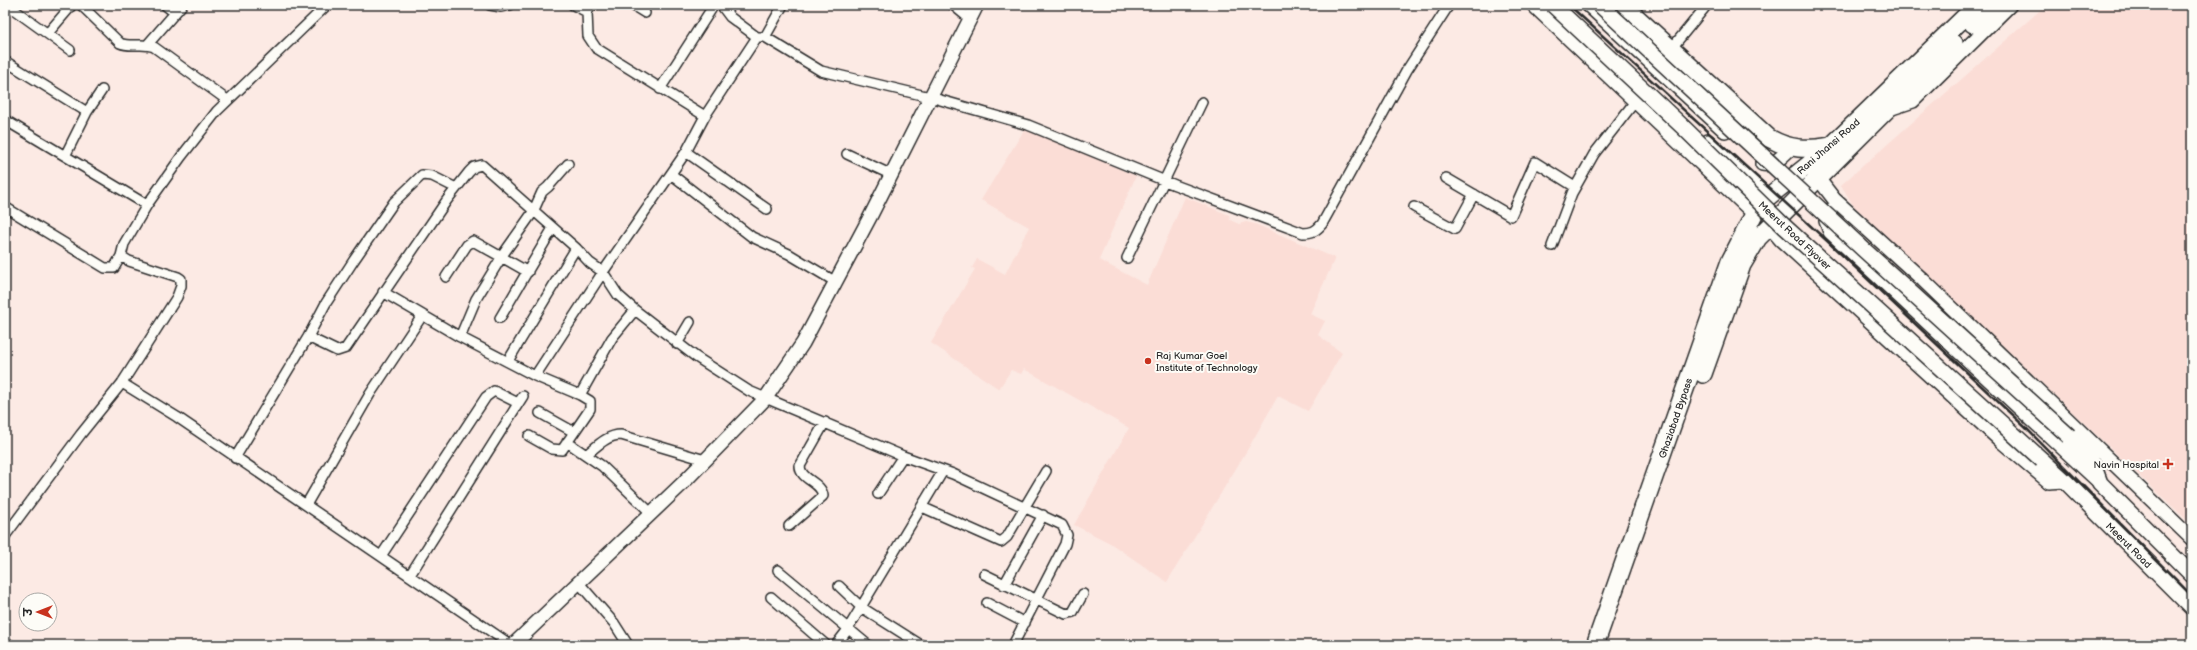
<svg xmlns="http://www.w3.org/2000/svg" width="2197" height="650" font-family="'Balsamiq Sans','Playpen Sans Deva',sans-serif">
	<style>
		.built { fill: #fbddd6 }
		.lines { fill: none; stroke-linecap: round; stroke-linejoin: round }
		.street-casing { stroke: #2b2b2b; stroke-width: 12 }
		.secondary-casing { stroke: #2b2b2b; stroke-width: 16 }
		.primary-casing { stroke: #2b2b2b; stroke-width: 18 }
		.highway-casing { stroke: #2b2b2b; stroke-width: 20 }
		.street { stroke: #fdfcf7; stroke-width: 9 }
		.secondary { stroke: #fdfcf7; stroke-width: 13 }
		.primary { stroke: #fdfcf7; stroke-width: 15 }
		.highway { stroke: #fdfcf7; stroke-width: 17 }
		.rail { stroke: #2b2b2b; stroke-width: 2.5 }
		.primary-bridge-casing { stroke: #2b2b2b; stroke-width: 18; stroke-linecap: butt }
		.primary-bridge { stroke: #fdfcf7; stroke-width: 15 }
		.poi-dot { fill: #c8321e; stroke: #fdfcf7; stroke-width: 1.5 }
		.labels { text-anchor: middle; stroke-width: 4; stroke-linejoin: round; paint-order: stroke }
		.street-label { font-size: 10px; fill: #2b2b2b; stroke: #fdfcf7 }
		.poi-label { font-size: 10px; fill: #2b2b2b; stroke: #fdfcf7; text-anchor: start }
	</style>
	<rect width="100%" height="100%" fill="#fceae4"/>
	<filter id="ink" filterUnits="userSpaceOnUse"><feTurbulence type="fractalNoise" baseFrequency=".025" numOctaves="2"/><feDisplacementMap in="SourceGraphic" scale="8" xChannelSelector="R" yChannelSelector="G"/><feConvolveMatrix kernelMatrix="1 2 1 2 8 2 1 2 1" color-interpolation-filters="sRGB"/></filter>
	<g filter="url(#ink)">
		<path class="built" d="M2046,5H2192V525L1853,205L1841,185Z
			M1026,127L1136,176L1099,260L1147,285L1185,197L1229,215L1230,220L1239,224L1246,222L1255,224L1335,258L1310,314L1325,321L1318,335L1342,353L1308,411L1278,396L1249,447L1167,582L1110,543L1074,525L1129,428L1024,369L1021,374L1011,370L999,389L931,343L975,269L972,268L977,259L1005,274L1029,227L981,200Z"/>
		<g class="lines">
			<g class="street-casing">
				<path id="street" d="M81,5L120,43C131,48 143,42 154,47L227,100
					M165,5L175,13
					M490,5L501,7L510,5
					M573,5L587,12L592,5
					M632,5L645,13
					M721,5L730,17L757,37
					M953,5L970,19
					M9,6L70,50
					M587,12L588,36L596,48L705,116
					M48,33L72,5
					M765,37L783,5
					M148,44L182,5
					M1671,49L1707,5
					M5,61L87,112
					M660,89L714,5
					M5,120L147,205
					M686,152L767,209
					M66,154L87,112L102,90
					M847,154L892,175
					M671,174L752,237L789,254L836,282
					M1446,178L1511,216L1535,162L1575,187
					M5,207L105,268H114L121,256
					M1414,207L1455,229L1474,194
					M1552,246L1572,193L1594,154L1637,99
					M1127,258L1202,102
					M446,277L467,245L473,241L528,272
					M383,292L460,337L535,376L580,395L590,401V409L562,450L552,449L529,436
					M500,318L553,228
					M308,337L337,351L346,348L447,200L469,172L474,167L482,165L576,248L590,263L603,272L618,295L635,310L696,357L749,391L903,456L953,474L1062,525L1067,535L1065,544L1013,645
					M460,337L476,299L504,253L533,212L542,192L548,187L568,164
					M677,344L690,322
					M508,361L576,248
					M535,376L603,272L686,152L705,116L757,37H765L821,71L930,97L1028,125L1175,185L1303,233C1312,233 1316,231 1322,224L1407,70L1449,5
					M122,383L177,417L511,645
					M580,395L612,338L635,310
					M540,413L574,432
					M567,442L602,466L651,513
					M586,455C597,446 607,435 621,435L705,460
					M235,458L308,337L326,303L354,260L394,202L422,175L432,176L456,188
					M878,494L903,456
					M306,505L370,394L422,316
					M922,507L1001,542L1007,537L1046,471
					M789,526L823,496C822,482 800,480 800,466L825,422
					M5,536L81,434L122,383L177,297L181,286V279L178,277L129,261L121,256L124,244L147,205L181,157L217,111L327,5
					M381,556L486,397L494,391L518,403
					M778,570L868,645
					M984,574L1066,614L1073,612L1083,594
					M410,575L523,396
					M578,582L614,623L628,645
					M1004,585L1043,515
					M839,586L861,607L921,645
					M771,597L826,645
					M987,603L1025,623
					M5,642L10,645
					M836,645L846,632L943,471"/>
			</g>
			<g class="secondary-casing">
				<path id="secondary" d="M1588,5L1725,131
					M1889,109L1913,101L2010,5
					M1708,141L1768,197
					M1762,164C1774,167 1783,155 1791,148
					M1817,177L1834,199L1923,280L2192,539
					M1830,210L1826,221L1830,232L2100,483
					M1769,226L1781,240L2002,442L2049,482L2065,481
					M513,645L682,484L765,399L803,343L870,217L977,5"/>
			</g>
			<g class="primary-casing">
				<path id="primary" d="M2069,436L2090,456L2100,483L2192,575
					M2042,460L2065,481L2192,608"/>
			</g>
			<g class="highway-casing">
				<path id="highway" d="M1536,5L1755,212
					M1623,5L1769,138C1790,150 1807,150 1830,146
					M1973,24L1992,5
					M1703,374L1742,265L1758,238L1954,43
					M1595,645L1730,261L1755,212L1768,197L1827,150L1977,5"/>
			</g>
			<use href="#street" class="street"/>
			<use href="#secondary" class="secondary"/>
			<use href="#primary" class="primary"/>
			<use href="#highway" class="highway"/>
			<path class="rail" d="M1569,5L1826,240L2026,428L2192,596"/>
			<g class="primary-bridge-casing">
				<path id="primary-bridge" d="M1553,5L1683,127L1785,227L2042,460
					M1600,5L1863,249L2069,436"/>
			</g>
			<use href="#primary-bridge" class="primary-bridge"/>
		</g>
	</g>
	<g class="poi-dot">
		<circle cx="1148" cy="361" r="4"/>
		<path d="M2166 458h4v4h4v4h-4v4h-4v-4h-4v-4h4z"/>
	</g>
	<g class="labels">
		<g class="street-label">
			<text transform="translate(1828 146) rotate(-41)" y="4">Rani Jhansi Road</text>
			<text transform="translate(1795 235) rotate(43)" y="4">Meerut Road Flyover</text>
			<text transform="translate(1675 418) rotate(-71)" y="4">Ghaziabad Bypass</text>
			<text transform="translate(2129 545) rotate(45)" y="4">Meerut Road</text>
		</g>
		<g class="poi-label">
			<text x="1156" y="359">Raj Kumar Goel<tspan x="1156" dy="12">Institute of Technology</tspan></text>
			<text x="2159" y="468" text-anchor="end">Navin Hospital</text>
		</g>
	</g>
	<rect width="2197" height="650" fill="none" stroke="#fdfcf7" stroke-width="20"/>
	<rect x="10" y="10" width="2177" height="630" fill="none" stroke="#2b2b2b" stroke-width="1.5" filter="url(#ink)"/>
	<g transform="translate(38 612) rotate(270)"><circle r="19" fill="#fdfcf7" stroke="#a9a8a5"/>
	<path d="M0-3L7 15L0 10L-7 15Z" fill="#c8321e"/>
	<text y="-6" font-size="11" font-weight="bold" text-anchor="middle" fill="#2b2b2b">उ</text>
	</g>
</svg>
